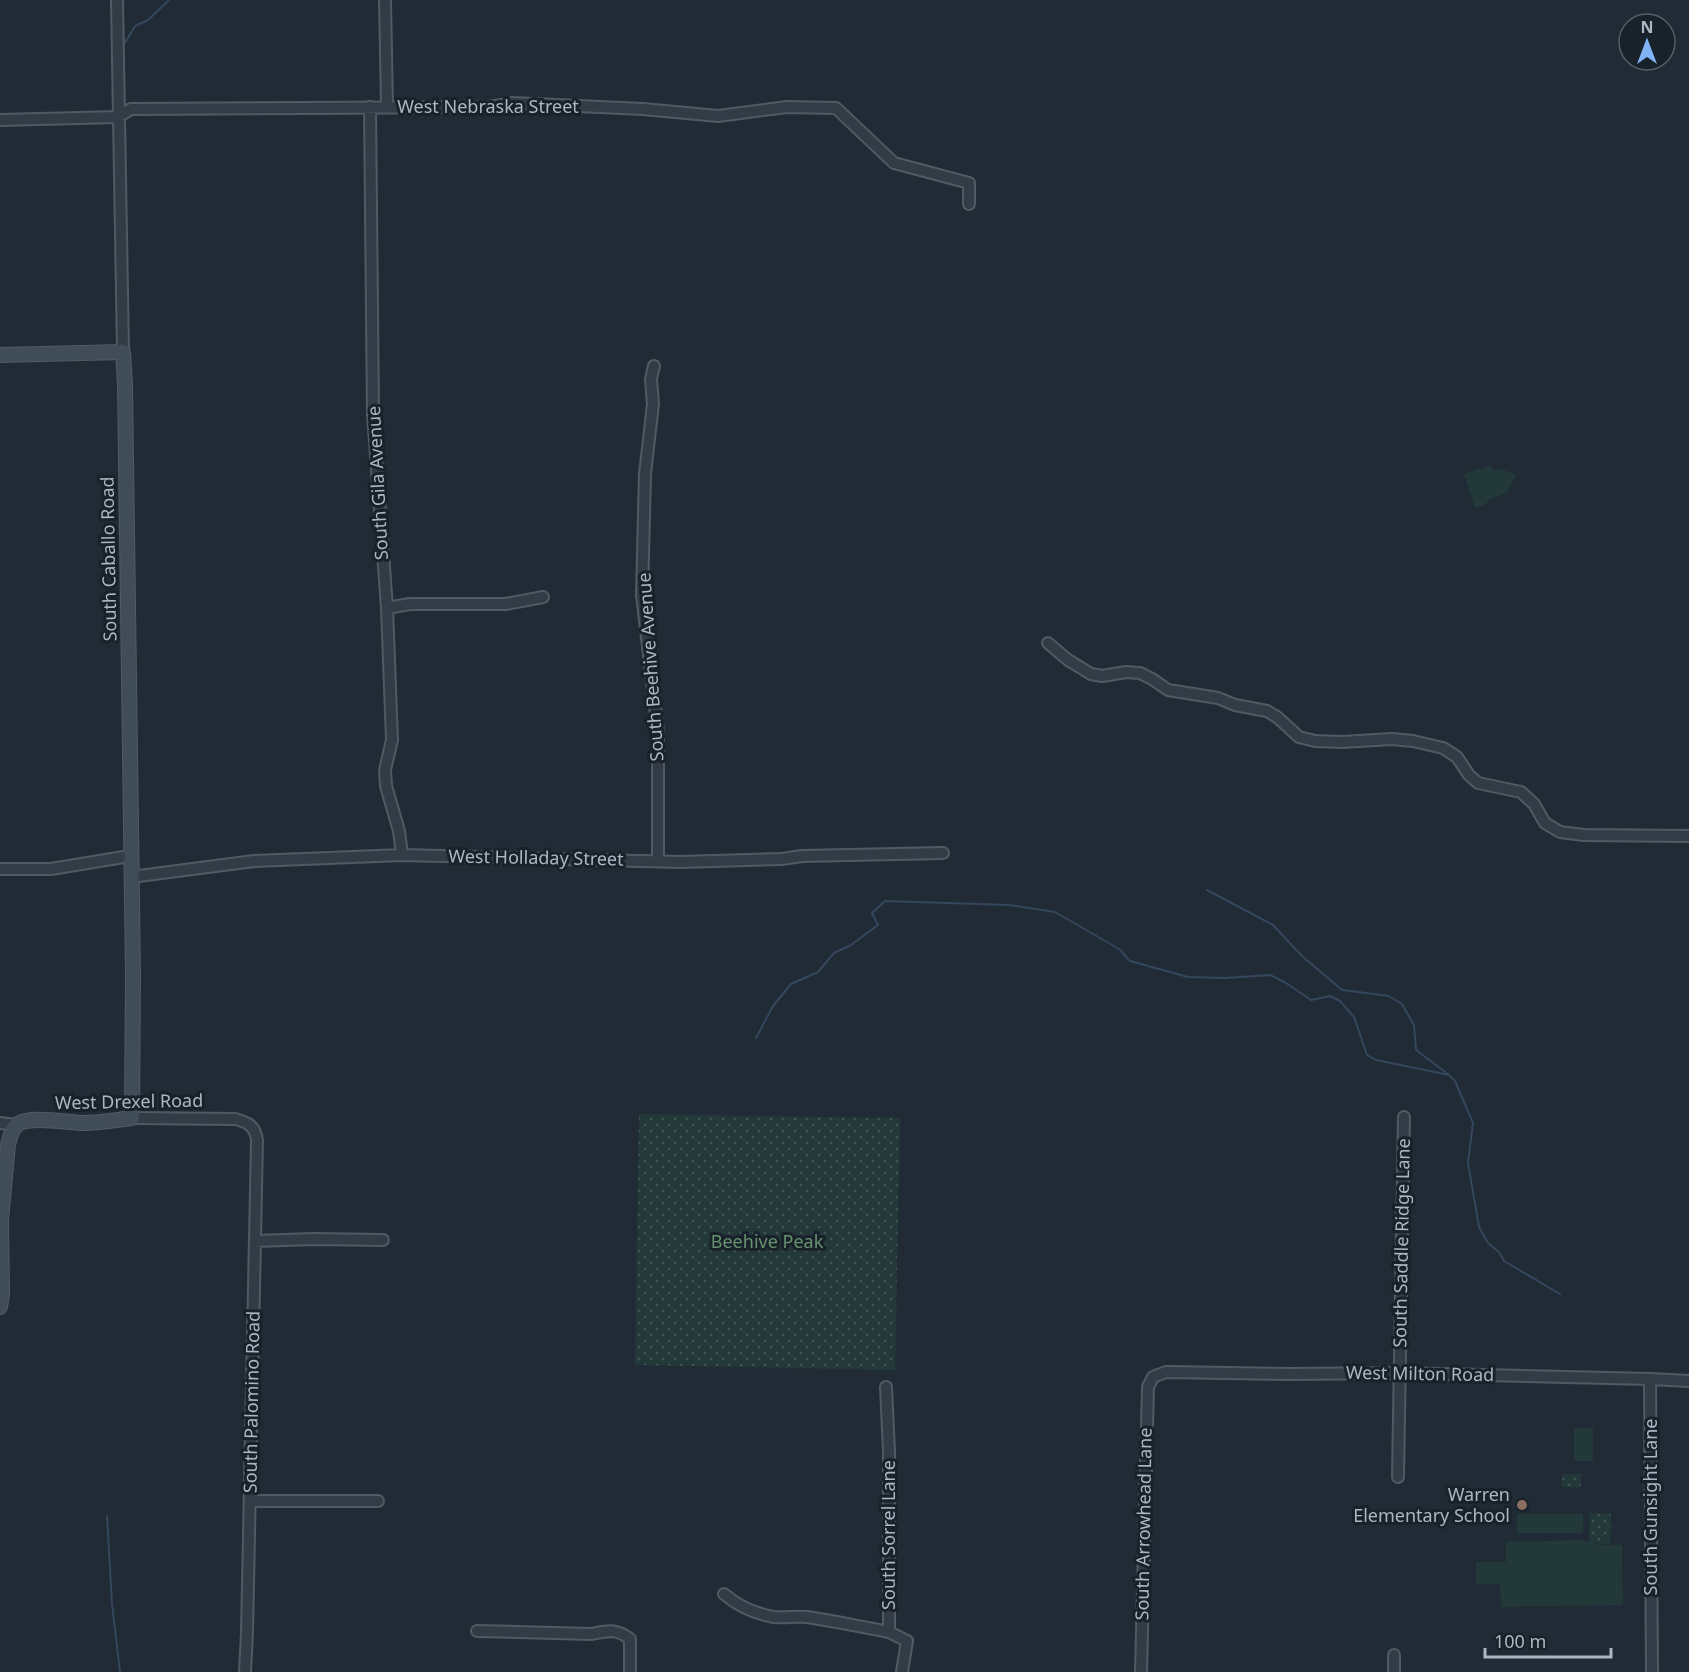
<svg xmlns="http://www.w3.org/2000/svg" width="1689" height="1672" font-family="'Noto Sans',sans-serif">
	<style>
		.grass { fill: #233838 }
		.park { fill: url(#park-dots) }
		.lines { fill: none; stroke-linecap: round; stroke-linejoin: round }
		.stream { stroke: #34475d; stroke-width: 2 }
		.street-casing { stroke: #515a64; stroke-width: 14 }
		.secondary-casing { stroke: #515a64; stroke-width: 16 }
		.street { stroke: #333c46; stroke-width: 10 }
		.secondary { stroke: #414c59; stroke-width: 14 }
		.education-dot { fill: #8d6e63; stroke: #19212b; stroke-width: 2 }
		.labels { text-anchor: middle; stroke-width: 6; stroke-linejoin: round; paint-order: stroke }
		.street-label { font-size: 18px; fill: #adb7c3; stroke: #19212b }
		.park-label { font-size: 18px; fill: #66936e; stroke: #19212b }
		.poi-label { font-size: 18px; fill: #adb7c3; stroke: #19212b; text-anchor: end }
	</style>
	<defs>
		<pattern id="park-dots" width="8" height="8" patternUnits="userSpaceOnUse" patternTransform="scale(1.5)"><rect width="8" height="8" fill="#233838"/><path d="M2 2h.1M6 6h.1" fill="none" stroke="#405353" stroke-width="1.8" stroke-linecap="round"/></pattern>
	</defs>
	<rect width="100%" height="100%" fill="#202b36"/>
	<path class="grass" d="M1491,465L1494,471L1501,469L1517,475L1506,493L1492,498L1483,506L1475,508L1464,474Z
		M1574,1428H1593V1461H1574Z
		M1517,1514H1583V1533H1517Z
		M1584,1540C1594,1545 1611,1547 1622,1544L1623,1605L1501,1607L1500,1584H1476V1562H1506V1542Z"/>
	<path class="park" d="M639,1114L900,1118L895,1370L635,1365Z
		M1562,1474H1581V1488L1562,1487Z
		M1590,1513L1611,1514L1610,1544L1589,1543Z"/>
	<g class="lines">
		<path class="stream" d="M125,43L135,26L148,20L169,0
			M1207,890L1273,925L1302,956L1342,990L1389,996L1402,1004L1414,1025L1416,1050L1448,1074
			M756,1038L773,1006L791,984L818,972L834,953L851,945L878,925L872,913L885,901L1009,905L1055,912L1119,949L1130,961L1188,977L1225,978L1270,975L1286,983L1311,1000L1330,996L1340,1001L1354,1017L1367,1055L1376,1060L1449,1075L1455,1081L1473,1123L1468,1163L1479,1227L1488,1243L1499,1252L1504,1261L1560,1294
			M107,1516L112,1604L120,1672"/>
		<g class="street-casing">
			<path id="street" d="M117,0L123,352
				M385,0L387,107
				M370,107L373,414L387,608L392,740L385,770L386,786L399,831L402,855
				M0,120L118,117L131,109L489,107L513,103L643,109L718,116L787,107L836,108L894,163L969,183V204
				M654,366L651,379L653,404L645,474L642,595L658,732V861
				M387,608L410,604H506L543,597
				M1048,643L1068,660L1091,674L1102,676L1126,672L1140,673L1152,679L1168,690L1218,698L1235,705L1267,711L1277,717L1299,737L1315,741L1342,742L1392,739L1413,741L1443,748L1457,757L1469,775L1478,783L1521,792L1534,804L1545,823L1560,832L1584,835L1689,836
				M0,869H51L130,856
				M131,877L254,861L402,855L680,862L782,859L802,856L943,853
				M132,1118L235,1119C248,1122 255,1126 257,1140L247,1633L245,1672
				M0,1123L16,1125
				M255,1241L314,1239L383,1240
				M1650,1379L1652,1672
				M886,1387L889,1452V1632L907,1641L902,1672
				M1398,1477L1404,1117
				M250,1501H378
				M724,1594C738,1606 756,1614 774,1617C785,1618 796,1616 807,1617C834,1621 862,1627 889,1632
				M477,1631L591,1634C608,1631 616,1628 630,1639V1672
				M1394,1655V1672
				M1141,1672L1148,1387L1153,1377L1166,1372L1289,1374L1399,1373L1650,1379L1689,1381"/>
		</g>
		<g class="secondary-casing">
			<path id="secondary" d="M0,355L123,352L125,384L133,974L132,1118C116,1120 100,1123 84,1123C69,1123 30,1115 18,1124C11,1129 10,1138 8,1145L1,1220L2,1295L0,1307"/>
		</g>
		<use href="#street" class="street"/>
		<use href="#secondary" class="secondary"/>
	</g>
	<circle class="education-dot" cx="1522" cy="1505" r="6"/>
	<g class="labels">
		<g class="street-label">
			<text x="488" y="113">West Nebraska Street</text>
			<text transform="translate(378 483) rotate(-93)" y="6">South Gila Avenue</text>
			<text transform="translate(109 559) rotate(-91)" y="6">South Caballo Road</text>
			<text transform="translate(651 667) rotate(-94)" y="6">South Beehive Avenue</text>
			<text transform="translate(536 858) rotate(1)" y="6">West Holladay Street</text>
			<text transform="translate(129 1102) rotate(-1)" y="6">West Drexel Road</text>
			<text transform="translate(1402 1243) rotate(-89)" y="6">South Saddle Ridge Lane</text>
			<text transform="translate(1420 1374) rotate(1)" y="6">West Milton Road</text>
			<text transform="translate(252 1402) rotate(-89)" y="6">South Palomino Road</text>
			<text transform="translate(1651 1507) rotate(-90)" y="6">South Gunsight Lane</text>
			<text transform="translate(1144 1524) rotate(-89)" y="6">South Arrowhead Lane</text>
			<text transform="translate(889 1535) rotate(-90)" y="6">South Sorrel Lane</text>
		</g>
		<g class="park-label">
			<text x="767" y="1248">Beehive Peak</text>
		</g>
		<g class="poi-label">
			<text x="1510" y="1501">Warren<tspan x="1510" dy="21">Elementary School</tspan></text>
		</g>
	</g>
	<g transform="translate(1647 42)"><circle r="28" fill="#19212b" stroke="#545d68" stroke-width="1.5"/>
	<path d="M0-4.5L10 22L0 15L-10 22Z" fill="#81b4f5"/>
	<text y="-9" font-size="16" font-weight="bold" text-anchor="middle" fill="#adb7c3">N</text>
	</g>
	<path d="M1485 1648v9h126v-9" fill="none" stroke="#adb7c3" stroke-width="3"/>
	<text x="1494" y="1648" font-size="18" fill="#adb7c3" stroke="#19212b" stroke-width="4.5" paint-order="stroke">100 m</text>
</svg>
